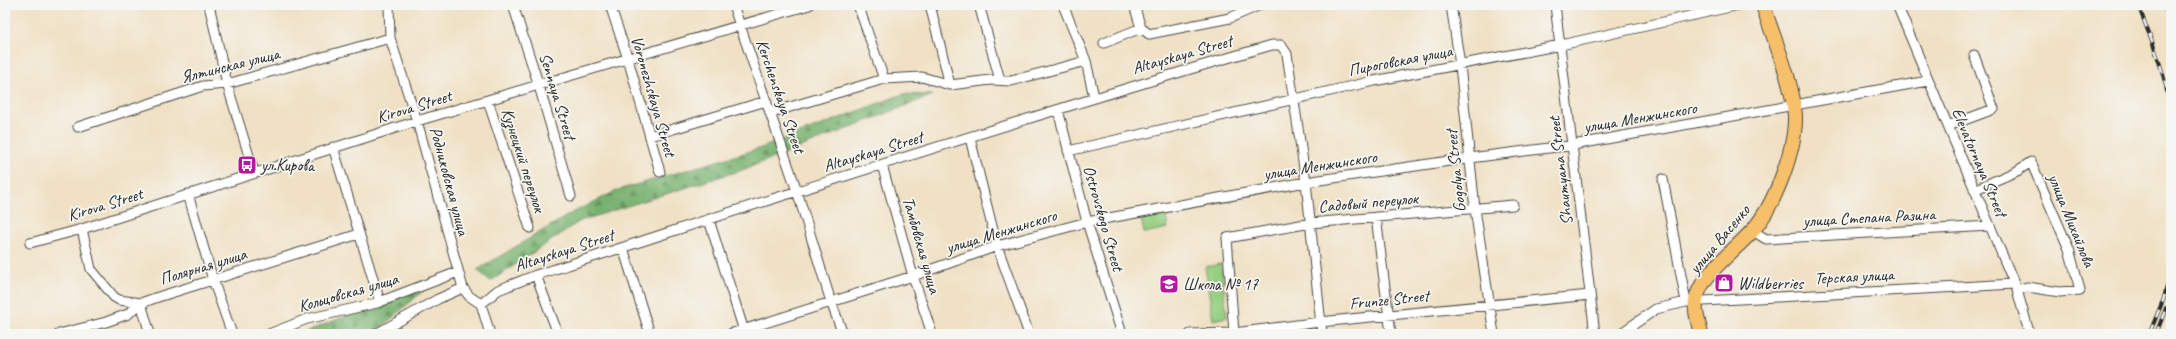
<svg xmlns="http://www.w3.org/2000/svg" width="2176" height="339" font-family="Caveat,sans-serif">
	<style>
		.forest { fill: url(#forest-firs); stroke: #526e4e }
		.park { fill: #96cf82; stroke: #607d56 }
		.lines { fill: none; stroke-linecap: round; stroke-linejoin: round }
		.minor-casing { stroke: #494642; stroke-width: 11 }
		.primary-casing { stroke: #494642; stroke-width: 16 }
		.minor { stroke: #fff; stroke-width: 9 }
		.primary { stroke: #f6c06b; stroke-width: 14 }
		.rail-casing { stroke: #2b2b2b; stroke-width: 4 }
		.rail { stroke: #f6f6f2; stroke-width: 2.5; stroke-dasharray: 8; stroke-linecap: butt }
		.labels { text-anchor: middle; stroke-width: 3.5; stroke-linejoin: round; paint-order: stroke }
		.street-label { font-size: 17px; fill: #2b2b2b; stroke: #f6f6f2 }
		.poi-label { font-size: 17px; fill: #2b2b2b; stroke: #f6f6f2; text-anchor: start }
	</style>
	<defs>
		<pattern id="forest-firs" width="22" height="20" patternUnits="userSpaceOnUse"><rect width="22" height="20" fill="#78b270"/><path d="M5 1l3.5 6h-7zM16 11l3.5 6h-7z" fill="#63915c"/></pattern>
	</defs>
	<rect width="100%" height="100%" fill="#f6f6f2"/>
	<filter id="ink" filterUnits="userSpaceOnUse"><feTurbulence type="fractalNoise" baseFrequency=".025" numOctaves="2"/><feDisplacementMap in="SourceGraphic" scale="8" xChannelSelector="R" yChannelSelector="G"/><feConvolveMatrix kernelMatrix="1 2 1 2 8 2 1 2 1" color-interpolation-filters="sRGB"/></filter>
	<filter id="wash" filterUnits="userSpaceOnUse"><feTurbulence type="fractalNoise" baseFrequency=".012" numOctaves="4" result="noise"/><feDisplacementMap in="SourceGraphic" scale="16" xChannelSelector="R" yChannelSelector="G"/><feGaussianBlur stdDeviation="0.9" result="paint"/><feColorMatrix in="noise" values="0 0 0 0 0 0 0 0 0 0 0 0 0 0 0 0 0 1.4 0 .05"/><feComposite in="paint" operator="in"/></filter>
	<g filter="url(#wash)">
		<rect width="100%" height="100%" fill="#f0e1c5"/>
		<path class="forest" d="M903,94L933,95L745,169L580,221L491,281L477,270L570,214L618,190L758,149Z
			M433,282L374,334H300Z"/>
		<path class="park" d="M1165,213L1168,228L1144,233L1141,218Z
			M1221,264L1227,317L1213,320L1205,267Z"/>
	</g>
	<g filter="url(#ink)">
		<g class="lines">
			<g class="minor-casing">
				<path id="minor" d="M209,5L227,84L254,172
					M389,5L390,38L417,121L463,288L469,296L481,304L490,334
					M513,5L539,86L571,196
					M610,5L628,59L660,172
					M733,5L797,191L831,302L843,334
					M858,5L884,79
					M930,5L950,85
					M979,5L1000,80
					M1063,5L1086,61L1094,97
					M1134,5L1141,28
					M1451,5L1460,65L1475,209L1494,334
					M1555,5L1595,334
					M1897,5L2017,290L2029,332
					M2168,5L2171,14
					M1104,43L1141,28L1149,34L1230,18L1260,5
					M488,101L530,228
					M1058,110L1087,222L1122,334
					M770,113L884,79L922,77L950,85L991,80L1011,81L1086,61
					M1948,126L1994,109L1974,55
					M78,127L203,86L227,84L390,38
					M650,136L766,101
					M970,138L997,246L1029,334
					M333,147L380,302
					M1068,151L1374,81L1561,45L1739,5
					M882,165L913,276L932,334
					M1663,179L1686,302
					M1974,190L2017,171L2031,162L2069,249L2080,290L2060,292L2027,287L2017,290
					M188,194L213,280L232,334
					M1376,217L1391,334
					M709,220L745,334
					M82,229L91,269L114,297L119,300L141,303L150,334
					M1753,231L1766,239L1990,226
					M30,243L82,229L417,121L809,5
					M623,248L650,334
					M536,275L558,334
					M481,304L498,290L536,275C624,248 710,218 798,191C956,141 1113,91 1272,45H1281L1287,54L1306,182L1322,334
					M1234,333L1227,238L1311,223L1513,205
					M59,334L106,322L128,314L141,303L158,297L359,234
					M269,334L307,319L377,303L458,272
					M376,334L438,299L463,288
					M730,334L913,276L997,246L1087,222L1306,182L1470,158L1573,145L1928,81
					M1190,334L1234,333L1320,322L1590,295
					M1620,334L1656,309L1686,302L2014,284"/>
			</g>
			<g class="primary-casing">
				<path id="primary" d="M1701,334C1699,324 1694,311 1696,301C1699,275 1736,250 1752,231C1774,207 1796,149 1795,116C1793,82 1773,38 1763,5"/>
			</g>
			<use href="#minor" class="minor"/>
			<use href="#primary" class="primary"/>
			<g class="rail-casing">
				<path id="rail" d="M2138,5C2152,42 2168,78 2171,118
					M2150,332L2164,298L2171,270
					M2156,334L2166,308"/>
			</g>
			<use href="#rail" class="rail"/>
		</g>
	</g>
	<defs>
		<g id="bus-square" transform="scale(1)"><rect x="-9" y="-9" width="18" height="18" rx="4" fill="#b5179e" stroke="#f6f6f2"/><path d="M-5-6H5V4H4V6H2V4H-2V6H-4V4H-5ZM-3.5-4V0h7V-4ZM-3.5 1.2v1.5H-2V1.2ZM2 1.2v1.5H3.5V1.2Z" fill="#fff"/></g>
		<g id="shop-square" transform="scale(1)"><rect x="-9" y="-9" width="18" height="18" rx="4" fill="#b5179e" stroke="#f6f6f2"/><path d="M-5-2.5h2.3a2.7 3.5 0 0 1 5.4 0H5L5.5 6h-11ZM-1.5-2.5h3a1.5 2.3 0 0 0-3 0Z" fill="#fff"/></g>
		<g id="school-square" transform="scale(1)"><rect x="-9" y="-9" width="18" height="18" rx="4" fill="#b5179e" stroke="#f6f6f2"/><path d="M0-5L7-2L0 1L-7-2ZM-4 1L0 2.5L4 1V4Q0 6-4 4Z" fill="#fff"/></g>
	</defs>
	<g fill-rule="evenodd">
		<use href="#bus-square" x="247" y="165"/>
		<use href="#shop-square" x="1724" y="283"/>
		<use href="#school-square" x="1169" y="284"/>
	</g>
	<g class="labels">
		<g class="street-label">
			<text transform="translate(1182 54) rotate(-16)" y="6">Altayskaya Street</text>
			<text transform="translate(1400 60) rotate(-11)" y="6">Пироговская улица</text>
			<text transform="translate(230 65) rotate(-14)" y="6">Ялтинская улица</text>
			<text transform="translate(558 96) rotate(73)" y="6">Sennaya Street</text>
			<text transform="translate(654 96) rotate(74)" y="6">Voronezhskaya Street</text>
			<text transform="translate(781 96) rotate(71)" y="6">Kerchenskaya Street</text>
			<text transform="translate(414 106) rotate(-17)" y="6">Kirova Street</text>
			<text transform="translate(1640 117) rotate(-10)" y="6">улица Менжинского</text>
			<text transform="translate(873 151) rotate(-17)" y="6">Altayskaya Street</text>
			<text transform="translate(524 160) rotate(72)" y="6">Кузнецкий переулок</text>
			<text transform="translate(1980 162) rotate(67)" y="6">Elevatornaya Street</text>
			<text transform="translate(1320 165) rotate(-9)" y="6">улица Менжинского</text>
			<text transform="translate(1455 171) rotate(-96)" y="6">Gogolya Street</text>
			<text transform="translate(1560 171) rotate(-97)" y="6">Shaumyana Street</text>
			<text transform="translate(450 181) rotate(75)" y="6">Родниковская улица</text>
			<text transform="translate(1368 202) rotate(-5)" y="6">Садовый переулок</text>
			<text transform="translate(105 204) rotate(-17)" y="6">Kirova Street</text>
			<text transform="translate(1869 217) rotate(-3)" y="6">улица Степана Разина</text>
			<text transform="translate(1104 218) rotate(74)" y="6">Ostrovskogo Street</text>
			<text transform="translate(2072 220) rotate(68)" y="6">улица Михайлова</text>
			<text transform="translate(1001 231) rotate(-17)" y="6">улица Менжинского</text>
			<text transform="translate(1719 239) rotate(-50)" y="6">улица Васенко</text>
			<text transform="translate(922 245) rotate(74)" y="6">Тамбовская улица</text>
			<text transform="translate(564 250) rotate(-18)" y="6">Altayskaya Street</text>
			<text transform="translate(203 266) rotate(-17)" y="6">Полярная улица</text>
			<text transform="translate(1854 276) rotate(-3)" y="6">Терская улица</text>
			<text transform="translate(348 292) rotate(-16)" y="6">Кольцовская улица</text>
			<text transform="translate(1389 299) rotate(-6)" y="6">Frunze Street</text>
		</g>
		<g class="poi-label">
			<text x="261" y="171">ул.Кирова</text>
			<text x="1738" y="289">Wildberries</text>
			<text x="1183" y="290">Школа № 17</text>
		</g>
	</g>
	<rect width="2176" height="339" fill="none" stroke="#f6f6f2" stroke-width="20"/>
</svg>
